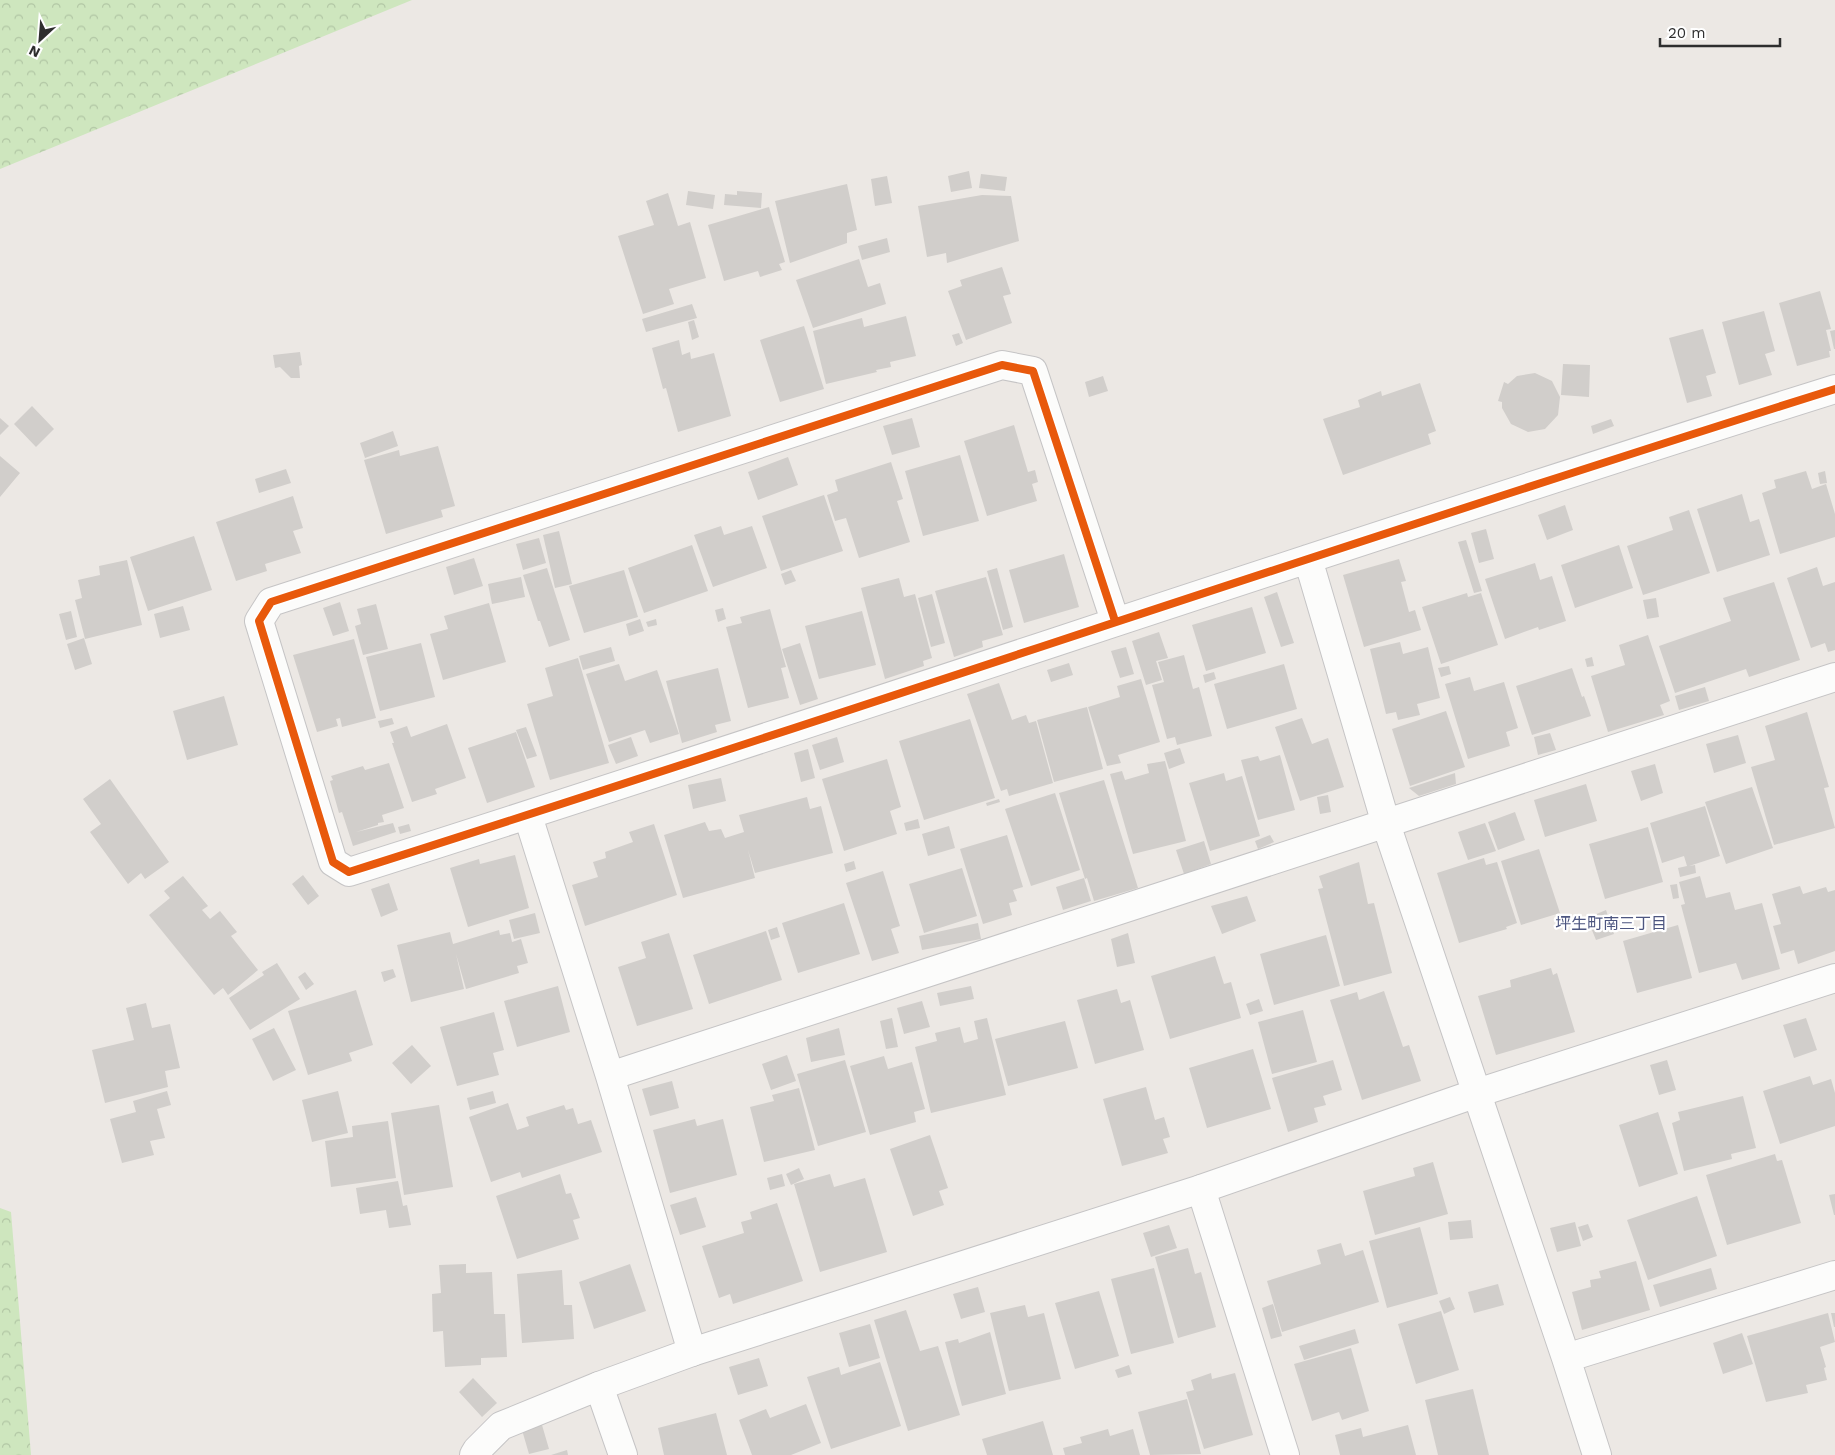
<svg xmlns="http://www.w3.org/2000/svg" width="1835" height="1455" font-family="'Work Sans','Noto Sans JP',sans-serif">
	<style>
		.forest { fill: url(#forest-crowns) }
		.building { fill: #d1cecb }
		.lines { fill: none; stroke-linecap: round; stroke-linejoin: round }
		.street-casing { stroke: #c5c4c5; stroke-width: 30 }
		.secondary-casing { stroke: #c5c4c5; stroke-width: 30 }
		.street { stroke: #fcfcfb; stroke-width: 28 }
		.secondary { stroke: #fcfcfb; stroke-width: 28 }
		.cycleway-casing { stroke: #fff; stroke-width: 11 }
		.cycleway { stroke: #e8590c; stroke-width: 8 }
		.labels { text-anchor: middle; stroke-width: 4.5; stroke-linejoin: round; paint-order: stroke }
		.neighbourhood-label { font-size: 16px; fill: #4d5680; stroke: #fff }
	</style>
	<defs>
		<pattern id="forest-crowns" width="20" height="18" patternUnits="userSpaceOnUse" patternTransform="scale(1.25)"><rect width="20" height="18" fill="#cee6be"/><path d="M2 6a3 3 0 1 1 6 0M12 15a3 3 0 1 1 6 0" fill="none" stroke="#b1c6a4"/></pattern>
	</defs>
	<rect width="100%" height="100%" fill="#ece8e4"/>
	<path class="forest" d="M0,0H412L0,169Z
		M0,1208L11,1212L31,1455H0Z"/>
	<path class="building" d="M969,171L972,188L951,192L948,176Z
		M981,174L1007,177L1005,191L979,188Z
		M887,176L892,203L875,206L871,179Z
		M847,184L857,230L847,233V243L790,263L775,201Z
		M688,191L715,195L713,209L686,205Z
		M737,191L762,193L761,208L724,205L725,194L737,195Z
		M668,193L678,226L690,222L706,278L669,289L674,304L643,314L618,236L654,225L646,201Z
		M982,195L1011,196L1019,241L947,263L946,253L927,257L918,206Z
		M769,207L785,262L779,264L782,270L760,277L758,271L724,281L708,225Z
		M887,238L890,252L862,260L858,246Z
		M859,259L868,287L880,283L886,304L813,328L796,280Z
		M1002,267L1011,294L1003,296L1012,323L966,340L948,291L962,286L960,280Z
		M1820,291L1831,329L1826,330L1831,351H1829L1830,357L1797,366L1779,303Z
		M692,304L697,318L646,332L642,319Z
		M1764,311L1775,351L1765,354L1772,375L1739,385L1722,322Z
		M906,316L916,356L890,362L891,367L876,370L877,372L826,384L813,331L862,318L864,327Z
		M694,320L699,337L692,340L688,322Z
		M804,326L824,389L780,402L760,340Z
		M1703,329L1716,373L1706,376L1712,396L1687,403L1669,338Z
		M1835,330V349H1834L1830,331Z
		M959,333L963,343L956,346L952,335Z
		M679,340L682,355L690,352L691,359L714,353L731,416L678,432L666,388L663,389L652,348Z
		M300,352L302,365L299,366L300,378H291L280,367L275,368L273,355Z
		M1563,364L1590,365L1589,397L1561,395Z
		M1535,373L1552,381L1560,397L1558,415L1545,429L1528,432L1511,424L1502,408V402L1498,401L1504,382L1508,384L1517,376Z
		M1103,376L1108,391L1089,397L1085,382Z
		M1420,383L1436,431L1428,434L1431,444L1343,475L1323,419L1360,407L1358,400L1381,391L1382,396Z
		M32,406L54,429L36,447L14,424Z
		M0,418L9,426L0,435Z
		M912,418L920,447L892,455L883,426Z
		M1611,419L1614,426L1593,434L1591,426Z
		M1014,425L1028,472L1035,470L1038,482L1032,484L1037,501L987,516L964,441Z
		M393,431L398,446L365,458L360,443Z
		M438,446L455,506L441,510L443,517L386,534L364,460L399,450L400,456Z
		M960,455L979,521L923,536L905,471Z
		M0,456L20,473L0,497Z
		M788,457L798,485L758,500L748,472Z
		M891,462L903,499L897,501L910,542L859,558L846,518L835,521L827,495L838,491L835,480Z
		M286,469L291,483L259,493L255,479Z
		M1806,471L1812,489L1826,484L1835,514V537L1780,554L1762,493L1776,488L1774,480Z
		M1825,471L1827,483L1820,484L1818,473Z
		M1742,494L1750,522L1759,519L1770,555L1717,572L1697,509Z
		M824,495L843,551L781,571L762,516Z
		M293,496L303,528L293,531L301,553L265,564L267,571L236,581L216,522Z
		M1565,505L1573,530L1547,540L1538,515Z
		M1689,510L1710,573L1643,595L1627,546L1673,530L1669,517Z
		M721,526L724,535L752,526L767,568L713,587L694,535Z
		M1486,529L1494,559L1479,563L1471,533Z
		M559,531L572,584L555,588L543,535Z
		M194,536L212,590L148,611L130,557Z
		M539,538L546,563L523,570L516,544Z
		M1466,540L1482,591L1474,593L1458,542Z
		M692,545L708,591L644,613L628,568Z
		M1619,545L1633,588L1575,608L1561,565Z
		M1064,554L1079,607L1024,623L1009,570Z
		M474,558L483,586L454,595L446,567Z
		M1399,559L1406,581L1401,582L1409,612L1415,610L1421,630L1364,647L1343,575Z
		M127,560L142,625L85,639L75,600L82,598L78,580L100,575L99,566Z
		M1535,563L1540,580L1552,576L1566,621L1539,630L1538,627L1505,639L1485,579Z
		M1817,567L1823,586L1835,582V650L1828,652L1825,643L1811,648L1787,578Z
		M547,568L570,640L549,647L540,621H538L523,575Z
		M997,568L1013,627L1003,630L987,571Z
		M624,570L638,617L584,633L569,586Z
		M791,570L796,581L785,585L781,574Z
		M521,577L525,597L492,604L488,584Z
		M986,577L1003,635L982,641L983,647L954,657L935,591Z
		M899,578L904,597L915,594L932,658L923,661L924,666L885,679L861,588Z
		M1774,582L1800,660L1749,677L1746,669L1675,693L1659,646L1731,621L1723,598Z
		M1277,592L1294,643L1281,647L1264,597Z
		M1467,593L1468,597L1481,593L1498,645L1441,664L1422,607Z
		M932,594L945,643L931,647L918,598Z
		M1656,598L1659,617L1647,619L1643,600Z
		M340,602L349,631L333,636L323,608Z
		M489,603L506,662L443,680L430,634L448,629L444,616Z
		M376,604L388,649L363,655L355,626L361,624L357,609Z
		M183,606L190,630L160,638L154,614Z
		M1252,607L1266,653L1206,671L1192,625Z
		M723,608L726,619L718,622L715,610Z
		M770,609L786,667L781,668L789,698L748,708L726,627L742,623L740,617Z
		M71,611L77,637L66,640L59,614Z
		M862,611L876,665L819,679L805,626Z
		M640,619L644,631L629,636L626,624Z
		M656,619L657,625L648,627L646,622Z
		M1159,632L1168,658L1156,661L1162,680L1146,685L1132,641Z
		M1648,635L1670,701L1660,705L1664,715L1608,732L1591,676L1625,665L1619,645Z
		M84,638L92,664L75,670L67,644Z
		M354,639L376,718L342,727L340,718L336,719L338,726L317,732L293,655Z
		M1400,642L1403,654L1428,647L1440,698L1417,704L1420,715L1398,720L1396,712L1386,714L1370,649Z
		M421,643L435,697L380,711L366,657Z
		M800,643L818,699L800,705L782,649Z
		M611,647L615,661L583,670L579,656Z
		M1126,647L1134,674L1120,678L1111,651Z
		M1184,655L1193,689L1199,687L1212,736L1177,745L1175,737L1167,739L1152,685L1164,682L1158,662Z
		M1592,657L1594,666L1587,667L1585,659Z
		M578,658L609,763L550,780L527,704L553,696L545,668Z
		M1069,663L1073,675L1051,682L1047,670Z
		M619,664L625,681L657,670L679,734L650,743L645,730L609,742L586,674Z
		M1284,664L1297,709L1227,729L1214,684Z
		M1449,666L1451,674L1441,677L1438,668Z
		M718,668L731,721L715,725L717,732L682,743L666,681Z
		M1572,668L1582,697L1584,696L1591,716L1532,735L1516,686Z
		M1214,672L1216,679L1205,683L1203,675Z
		M1470,677L1474,691L1504,682L1518,728L1506,732L1510,746L1468,759L1445,684Z
		M1141,679L1160,742L1118,755L1121,763L1107,766L1088,707L1120,697L1117,686Z
		M999,683L1012,720L1026,715L1029,723L1036,721L1053,783L1009,796L1007,789L1001,791L967,694Z
		M1705,687L1709,701L1679,710L1675,696Z
		M224,696L238,745L187,760L173,711Z
		M1087,707L1103,769L1054,782L1037,720Z
		M1446,711L1465,767L1410,786L1392,729Z
		M1807,712L1829,787L1824,788L1835,828L1774,845L1751,767L1775,760L1765,726Z
		M392,718L394,724L380,728L378,721Z
		M1302,718L1312,744L1328,738L1344,787L1300,801L1275,727Z
		M970,719L995,798L924,820L899,741Z
		M447,724L466,778L435,789L437,794L412,802L392,743H394L390,732L407,726L411,737Z
		M526,727L537,756L527,759L516,730Z
		M516,732L535,787L487,803L468,748Z
		M1550,733L1556,750L1538,755L1534,737Z
		M1738,735L1746,763L1714,773L1706,744Z
		M631,737L638,756L616,764L608,745Z
		M837,737L844,762L820,770L812,745Z
		M1180,748L1185,763L1169,769L1164,753Z
		M808,749L815,778L801,782L794,753Z
		M1280,755L1295,810L1258,820L1241,760L1258,756L1260,761Z
		M887,759L901,807L890,811L897,834L844,851L822,779Z
		M1165,761L1186,841L1133,854L1110,774L1122,771L1125,780L1149,773L1147,764Z
		M389,763L404,808L382,815L384,822L378,823V825L356,832L393,823L396,832L353,846L342,812L339,813L330,781L333,780L331,776L363,766L365,770Z
		M1655,764L1663,793L1641,801L1631,771Z
		M1224,773L1226,781L1242,776L1260,836L1210,851L1189,783Z
		M1455,773L1456,784L1419,796L1409,788Z
		M721,778L726,801L693,809L688,785Z
		M110,779L169,862L145,879L141,873L128,884L90,832L101,824L83,799Z
		M1104,780L1138,888L1094,901L1087,878L1085,879L1059,793Z
		M1586,784L1597,821L1545,837L1534,800Z
		M1752,787L1773,848L1726,864L1705,802Z
		M1055,793L1080,870L1031,886L1005,809Z
		M1328,795L1331,812L1320,814L1317,797Z
		M807,797L810,809L821,806L833,853L755,873L748,850L755,878L683,898L664,835L705,822L709,831L721,829L725,838L744,832L739,815Z
		M999,799L1000,802L987,806L986,803Z
		M1705,806L1720,856L1689,866L1695,865L1696,873L1680,877L1678,868L1687,866L1684,856L1662,863L1650,823Z
		M1515,812L1525,840L1498,850L1488,822Z
		M918,819L920,828L906,831L904,823Z
		M1485,823L1496,851L1468,860L1458,832Z
		M409,824L411,831L400,834L398,827Z
		M654,824L677,895L585,926L572,885L598,877L593,862L606,858L605,852L633,842L629,832Z
		M949,826L955,848L928,856L922,834Z
		M1648,827L1663,882L1605,899L1589,844Z
		M1007,835L1023,887L1013,890L1017,901L1009,903L1012,915L983,924L960,849Z
		M1270,835L1274,842L1258,849L1255,841Z
		M1204,841L1211,864L1184,874L1176,850Z
		M1539,849L1560,913L1521,925L1501,861Z
		M515,855L529,908L468,927L450,868L479,859L480,864Z
		M1484,858L1486,865L1497,862L1517,923L1506,927L1507,929L1459,943L1437,873Z
		M854,861L856,869L846,872L844,864Z
		M1359,862L1368,904L1374,903L1392,973L1344,986L1318,889L1323,888L1319,876Z
		M962,868L977,916L924,933L909,884Z
		M883,871L900,926L891,929L899,953L872,961L846,883Z
		M303,875L319,896L308,905L292,884Z
		M183,876L208,906L202,910L210,919L220,911L237,932L231,936L258,970L228,995L223,988L214,995L149,915L170,898L164,891Z
		M1700,876L1706,898L1730,892L1735,910L1762,903L1780,969L1742,980L1736,963L1699,973L1681,905L1685,904L1679,882Z
		M1084,878L1091,901L1063,910L1056,887Z
		M389,883L398,910L381,917L371,889Z
		M1677,884L1679,898L1673,899L1670,885Z
		M1800,886L1803,894L1826,887L1828,892L1835,890V951L1798,964L1794,950L1781,954L1773,926L1781,924L1772,894Z
		M1247,896L1256,921L1222,934L1211,906Z
		M844,903L860,954L798,973L782,923Z
		M1606,910L1614,934L1596,940L1587,918Z
		M535,913L540,933L514,939L509,920Z
		M978,923L981,939L922,950L919,936Z
		M1678,925L1692,978L1637,993L1623,941Z
		M777,927L780,937L771,940L768,930Z
		M499,930L500,935L510,933L512,942L521,939L528,963L517,966L519,973L466,989L456,954L464,989L411,1002L397,945L450,932L453,944Z
		M766,931L782,980L709,1004L693,955Z
		M669,933L693,1009L637,1026L618,967L646,958L641,942Z
		M1128,933L1135,963L1117,967L1111,939Z
		M1326,935L1340,986L1274,1005L1260,954Z
		M1215,956L1224,984L1231,982L1241,1018L1170,1039L1151,976Z
		M277,963L300,999L250,1030L229,998L264,975L262,972Z
		M1551,968L1553,975L1557,973L1575,1032L1496,1055L1478,996L1511,987L1510,980Z
		M393,969L396,977L384,982L381,972Z
		M305,972L314,984L306,990L298,977Z
		M558,986L570,1032L517,1047L504,1001Z
		M971,986L974,999L940,1006L937,993Z
		M1117,989L1121,1003L1130,1000L1144,1050L1095,1064L1077,1000Z
		M356,990L373,1045L349,1053L352,1061L308,1075L288,1011Z
		M1384,991L1403,1047L1409,1045L1421,1081L1362,1100L1330,1000L1357,992L1359,1000Z
		M1259,999L1263,1011L1250,1015L1246,1004Z
		M922,1001L930,1027L904,1034L897,1008Z
		M146,1003L152,1028L170,1024L180,1068L165,1071L168,1087L105,1103L92,1050L134,1040L126,1008Z
		M1303,1010L1317,1062L1272,1074L1258,1022Z
		M494,1012L504,1050L493,1053L499,1075L457,1086L440,1027Z
		M892,1018L898,1047L886,1049L880,1021Z
		M987,1018L1006,1095L931,1113L915,1047L937,1041L935,1033L960,1027L964,1043L978,1039L974,1021Z
		M1806,1018L1817,1050L1794,1058L1783,1025Z
		M1065,1021L1078,1068L1008,1086L995,1039Z
		M274,1028L296,1070L273,1081L252,1039Z
		M839,1028L845,1055L811,1062L806,1038Z
		M412,1045L431,1066L411,1084L392,1063Z
		M1253,1049L1271,1109L1207,1128L1189,1068Z
		M787,1055L796,1081L771,1090L762,1064Z
		M884,1056L888,1069L912,1062L925,1109L914,1112L916,1122L870,1135L850,1066Z
		M845,1060L866,1132L818,1146L797,1074Z
		M1333,1060L1342,1090L1323,1096L1326,1105L1314,1108L1318,1122L1288,1132L1272,1078Z
		M1667,1060L1676,1090L1659,1095L1650,1065Z
		M1810,1076L1813,1085L1831,1079L1835,1093V1126L1780,1144L1763,1091Z
		M672,1081L679,1108L650,1116L642,1089Z
		M1146,1087L1155,1120L1164,1117L1170,1137L1163,1139L1168,1153L1122,1166L1103,1099Z
		M799,1088L815,1150L764,1162L750,1107L774,1101L772,1095Z
		M167,1091L171,1105L157,1109L165,1138L150,1141L154,1155L122,1163L110,1119L136,1112L133,1101Z
		M338,1091L348,1133L312,1142L302,1100Z
		M493,1091L496,1103L470,1110L467,1098Z
		M1743,1096L1756,1148L1731,1154L1732,1159L1684,1171L1672,1123L1680,1120L1678,1112Z
		M508,1103L517,1130L529,1126L526,1117L564,1105L566,1110L573,1108L578,1124L591,1120L602,1152L522,1178L520,1172L491,1182L469,1117Z
		M439,1105L453,1187L404,1195L391,1113Z
		M1658,1112L1678,1174L1639,1187L1619,1125Z
		M695,1119L697,1126L723,1119L737,1175L670,1193L653,1130Z
		M388,1121L396,1178L331,1187L325,1141L353,1137L352,1126Z
		M930,1135L948,1188L939,1191L944,1205L913,1216L890,1149Z
		M1775,1154L1777,1161L1782,1160L1801,1223L1727,1245L1706,1175Z
		M1433,1162L1448,1214L1375,1235L1363,1191L1415,1176L1413,1168Z
		M799,1168L804,1179L791,1185L786,1174Z
		M560,1174L566,1194L571,1193L580,1218L573,1220L579,1239L517,1259L496,1196Z
		M782,1174L785,1186L770,1190L767,1178Z
		M830,1174L834,1187L865,1178L887,1252L820,1272L794,1184Z
		M398,1181L403,1206L407,1205L411,1225L389,1228L386,1210L360,1214L356,1188Z
		M1835,1194V1215H1834L1829,1195Z
		M1697,1196L1717,1256L1648,1280L1627,1220Z
		M696,1197L706,1227L680,1235L670,1205Z
		M777,1203L803,1281L733,1304L730,1294L719,1298L702,1246L744,1233L741,1222L752,1219L750,1212Z
		M1471,1220L1473,1238L1450,1240L1448,1222Z
		M1575,1222L1581,1246L1557,1252L1550,1228Z
		M1588,1224L1593,1237L1583,1241L1578,1227Z
		M1169,1225L1177,1248L1151,1257L1143,1233Z
		M1420,1227L1438,1294L1387,1308L1369,1241Z
		M1341,1243L1345,1256L1363,1250L1379,1302L1282,1332L1267,1281L1321,1264L1317,1250Z
		M1188,1248L1195,1274L1201,1272L1216,1327L1178,1338L1155,1257Z
		M1636,1261L1650,1310L1582,1330L1572,1292L1591,1287L1590,1280L1601,1278L1599,1271Z
		M466,1264V1273L492,1272L494,1314H505L507,1357L481,1358V1365L445,1367L443,1331L433,1332L432,1294L441,1293L439,1265Z
		M630,1264L646,1311L594,1329L579,1282Z
		M1154,1268L1174,1343L1131,1354L1111,1279Z
		M1711,1268L1717,1289L1660,1307L1653,1285Z
		M562,1270L564,1305H572L574,1339L522,1343L517,1274Z
		M1498,1284L1504,1305L1474,1313L1468,1292Z
		M978,1287L985,1312L961,1319L953,1294Z
		M1099,1291L1119,1356L1075,1369L1055,1303Z
		M1450,1297L1455,1309L1444,1314L1439,1301Z
		M1273,1304L1282,1336L1271,1339L1262,1308Z
		M1025,1305L1028,1317L1044,1313L1061,1379L1009,1391L990,1313Z
		M906,1310L920,1351L938,1346L960,1415L908,1431L874,1320Z
		M1441,1311L1459,1370L1416,1384L1398,1324Z
		M1828,1313L1835,1342L1820,1347L1826,1367L1824,1368L1827,1380L1806,1385L1808,1393L1766,1402L1747,1336Z
		M1831,1313H1835V1327H1834Z
		M870,1324L880,1358L849,1367L839,1333Z
		M1355,1329L1359,1343L1304,1360L1299,1346Z
		M990,1332L1006,1394L962,1406L945,1342L958,1339L959,1343Z
		M1742,1333L1753,1364L1723,1374L1713,1343Z
		M1351,1348L1369,1411L1342,1420L1339,1412L1312,1421L1294,1364Z
		M759,1358L768,1386L738,1395L729,1367Z
		M880,1362L901,1426L831,1449L807,1377L839,1367L841,1375Z
		M1129,1365L1132,1374L1118,1378L1115,1370Z
		M1211,1373L1212,1379L1235,1373L1253,1435L1204,1449L1186,1392L1194,1390L1191,1380Z
		M473,1378L497,1403L482,1417L459,1392Z
		M1473,1389L1489,1455H1438L1425,1400Z
		M1187,1399L1201,1454L1150,1455L1138,1412Z
		M806,1404L821,1443L791,1455H752L739,1420L766,1409L770,1418Z
		M716,1413L727,1455H664L658,1428Z
		M1043,1421L1053,1455H987L982,1439Z
		M542,1425L549,1449L529,1454L522,1430Z
		M1408,1425L1416,1455H1340L1335,1435L1361,1428L1363,1437Z
		M1108,1429L1110,1436L1133,1429L1140,1455H1065L1063,1448L1082,1443L1080,1437Z
		M567,1450L568,1455H551Z"/>
	<g class="lines">
		<g class="street-casing">
			<path id="street" d="M1308,559L1386,824L1566,1358L1597,1455
				M1115,621L1033,371L1002,365L271,602L259,621L333,862L349,872C845,715 1338,545 1835,389
				M528,816L610,1076L692,1352
				M610,1076L1835,677
				M1201,1189L1285,1455
				M1566,1358L1835,1275
				M474,1455L477,1450L501,1426L599,1386L623,1455"/>
		</g>
		<g class="secondary-casing">
			<path id="secondary" d="M599,1386L692,1352L1201,1189L1477,1093L1835,978"/>
		</g>
		<use href="#street" class="street"/>
		<use href="#secondary" class="secondary"/>
		<g class="cycleway-casing">
			<path id="cycleway" d="M1115,621L1033,371L1002,365L271,602L259,621L333,862L349,872C845,715 1338,545 1835,389"/>
		</g>
		<use href="#cycleway" class="cycleway"/>
	</g>
	<g class="labels">
		<g class="neighbourhood-label">
			<text x="1611" y="929">坪生町南三丁目</text>
		</g>
	</g>
	<g transform="translate(40 40) rotate(206)" stroke="#ffffff" stroke-width="4" paint-order="stroke">
	<path d="M0-4L9 19L0 12L-9 19Z" fill="#2e2e2e"/>
	<text y="-8" font-size="14" font-weight="bold" text-anchor="middle" fill="#2e2e2e">N</text>
	</g>
	<path d="M1660 38v8h120v-8" fill="none" stroke="#2e2e2e" stroke-width="2.5"/>
	<text x="1668" y="38" font-size="15" fill="#2e2e2e" stroke="#ffffff" stroke-width="4" paint-order="stroke">20 m</text>
</svg>
